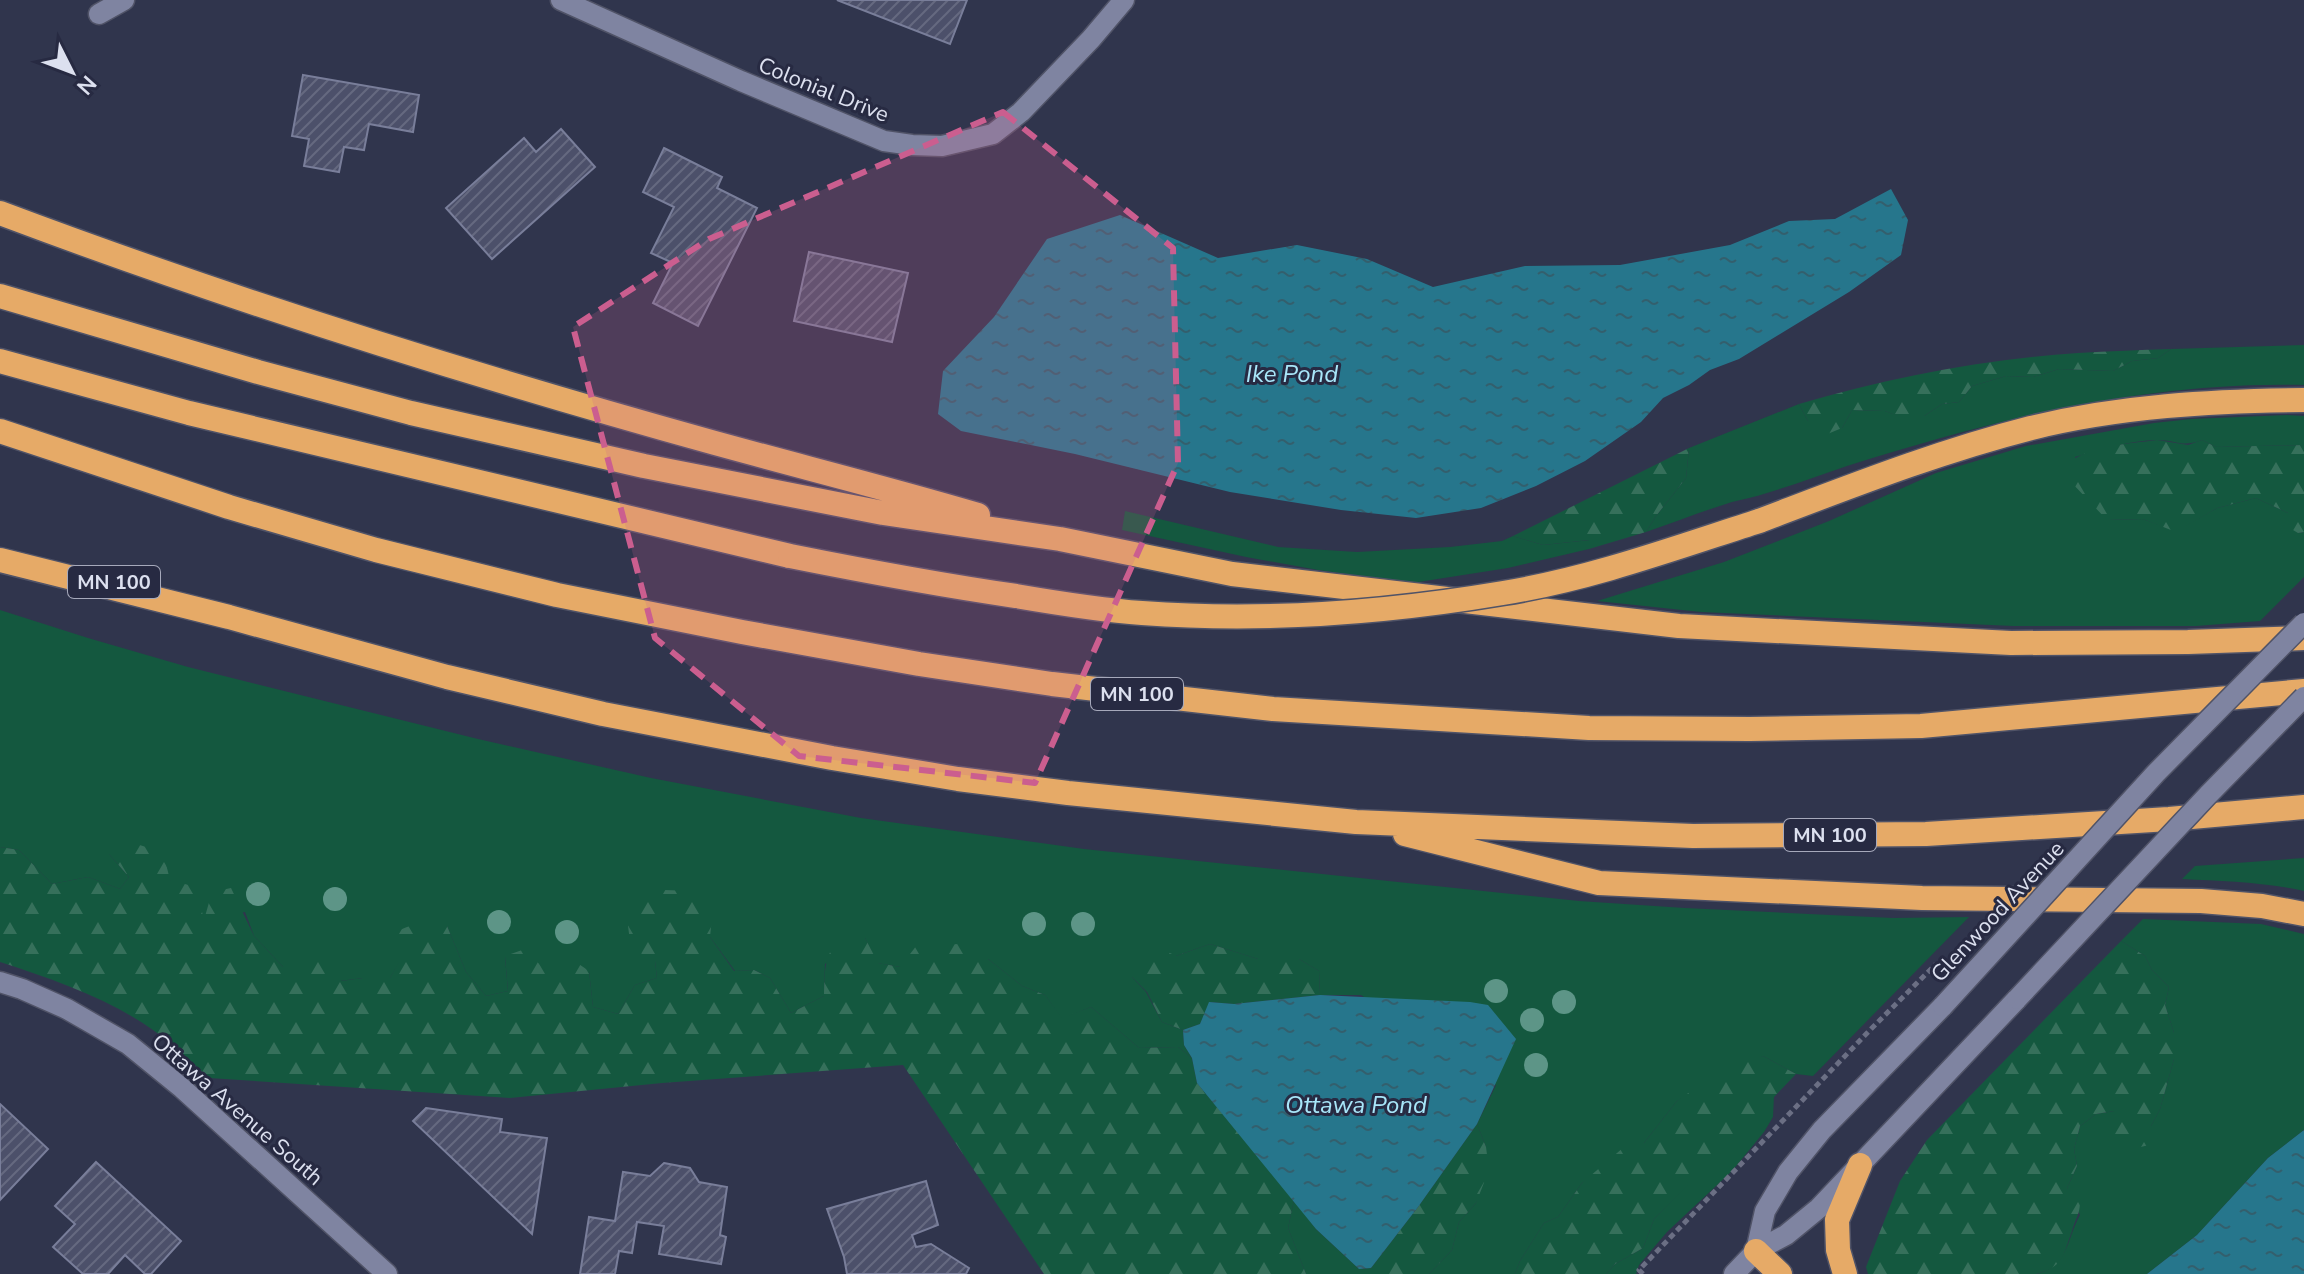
<svg xmlns="http://www.w3.org/2000/svg" width="2304" height="1274" font-family="'Nunito Sans',sans-serif">
	<style>
		.green { fill: #14583f }
		.forest { fill: url(#forest-firs) }
		.water { fill: url(#water-ripples) }
		.building { fill: url(#building-hatch); stroke: #797e9a; stroke-width: 2 }
		.lines { fill: none; stroke-linecap: round; stroke-linejoin: round }
		.minor-casing { stroke: #505367; stroke-width: 23 }
		.tertiary-casing { stroke: #505367; stroke-width: 23 }
		.motorway-casing { stroke: #505367; stroke-width: 27 }
		.path { stroke: #6b6f84; stroke-width: 5; stroke-dasharray: 6 4; stroke-linecap: butt }
		.minor { stroke: #7f84a1; stroke-width: 20 }
		.tertiary { stroke: #7f84a1; stroke-width: 20 }
		.motorway { stroke: #e6aa67; stroke-width: 24 }
		.tertiary-bridge-casing { stroke: #505367; stroke-width: 23; stroke-linecap: butt }
		.motorway-bridge-casing { stroke: #505367; stroke-width: 27; stroke-linecap: butt }
		.path-bridge { stroke: #6b6f84; stroke-width: 5; stroke-dasharray: 6 4; stroke-linecap: butt }
		.tertiary-bridge { stroke: #7f84a1; stroke-width: 20 }
		.motorway-bridge { stroke: #e6aa67; stroke-width: 24 }
		.tree { fill: #5d9587 }
		.marked { fill: #cb5e8f; fill-opacity: 0.2; stroke: #cb5e8f; stroke-width: 6; stroke-dasharray: 16 10; stroke-linejoin: round }
		.labels { text-anchor: middle; stroke-width: 6; stroke-linejoin: round; paint-order: stroke }
		.shield { fill: #272a42; stroke: #a6a9bb; stroke-width: 2 }
		.shield-label { font-size: 20px; font-weight: bold; fill: #dce0ef }
		.street-label { font-size: 22px; fill: #dce0ef; stroke: #272a42 }
		.water-label { font-size: 24px; font-style: italic; fill: #a8e6f9; stroke: #272a42 }
	</style>
	<defs>
		<pattern id="forest-firs" width="22" height="20" patternUnits="userSpaceOnUse" patternTransform="scale(2)"><rect width="22" height="20" fill="#14583f"/><path d="M5 1l3.5 6h-7zM16 11l3.5 6h-7z" fill="#36705b"/></pattern>
		<pattern id="water-ripples" width="26" height="14" patternUnits="userSpaceOnUse" patternTransform="scale(2)"><rect width="26" height="14" fill="#26768c"/><path d="M2 4q2-2 4 0t4 0M15 11q2-2 4 0t4 0" fill="none" stroke="#335f6d"/></pattern>
		<pattern id="building-hatch" width="6" height="6" patternUnits="userSpaceOnUse" patternTransform="scale(2)"><rect width="6" height="6" fill="#4c506a"/><path d="M-1 1l2-2M0 6l6-6M5 7l2-2" fill="none" stroke="#656980"/></pattern>
	</defs>
	<rect width="100%" height="100%" fill="#30354d"/>
	<path class="green" d="M2304,345V385C2148,381 1995,419 1847,466C1820,475 1794,485 1767,493C1755,497 1743,499 1732,502C1703,511 1675,522 1646,532L1656,516L1686,478L1689,448L1799,404L1808,421L1842,428L1852,410L1885,411L1899,416H1924L1942,404L1959,402L1972,386L2006,376L2033,377L2059,369L2113,371L2132,361L2158,358L2171,349Z
		M2287,415L2304,416V445L2216,447L2202,440C2181,448 2177,440 2157,440C2131,440 2100,450 2075,457L2108,520L2143,519L2176,531L2217,508L2256,498L2288,513L2298,533L2304,532V577L2260,621L2196,626H2013L1701,612L1597,601L1724,562L1829,521L1936,473L2026,446L2154,423L2191,419Z
		M1125,511L1278,547L1357,552L1450,547L1502,541L1513,536L1543,545L1590,540L1589,549L1508,568L1412,583L1318,570L1246,557L1122,530Z
		M0,610L88,638L188,667L478,739L651,778L861,818L1084,849L1579,901L1685,908L1893,918L1969,917L1813,1076L1796,1074L1763,1056L1677,1101L1644,1143L1582,1183L1558,1217L1544,1223L1520,1261L1515,1274H1429L1452,1250L1459,1222L1476,1203L1486,1147L1477,1124L1496,1085L1361,995H1320L1319,971L1299,959H1258L1210,944L1176,956L1132,977L1146,992L1162,1022L1183,1030L1184,1045L1192,1058L1178,1047L1139,1048L1091,1007L1062,1019L1045,995L1022,986L988,959L900,967L877,963L865,938L825,964L824,996L791,1013L770,978L754,970L735,971L710,937L655,961L657,978L635,985L618,1014L593,1007L589,971L545,970L505,957L508,991L486,996L466,972L447,926L399,963L390,978H363L340,981L301,967L284,968L254,936L245,912L204,922L170,880L109,854L129,877L120,889L88,877L52,884L19,850L0,847Z
		M2304,858V891C2263,882 2223,881 2182,879L2195,866Z
		M2143,919L2261,924L2304,934V1130L2268,1158L2197,1235L2147,1274H2036C2069,1266 2066,1240 2080,1215L2067,1188L2077,1166L2074,1149L2080,1126L2096,1114L2114,1111L2151,1126L2160,1109L2174,1059V1033L2165,1005L2169,987L2152,970L2145,956L2121,941Z
		M1774,1096L1773,1117L1764,1132L1732,1171L1667,1232L1639,1265L1636,1274H1606L1615,1264L1643,1248L1654,1219Z
		M1294,1200L1316,1229L1359,1269V1274H1306L1288,1228Z"/>
	<path class="forest" d="M2171,349L2158,358L2132,361L2113,371L2059,369L2033,377L2006,376L1972,386L1959,402L1942,404L1924,416H1898L1885,411L1852,410L1842,428L1825,435L1808,421L1799,404C1888,378 1984,359 2078,353C2109,351 2140,350 2171,349Z
		M2157,440L2188,445L2202,440L2216,447L2304,445V532L2298,533L2288,527V513L2256,498L2217,508L2176,532L2143,519L2107,520L2071,482L2066,465C2089,445 2128,444 2157,440Z
		M1689,448L1686,478L1656,516L1646,532L1589,549V540L1543,545L1513,536Z
		M116,838L163,852L170,880L196,887L204,920L212,892L231,888L254,936L283,967L301,966L315,951L341,981L363,978H390L399,962L384,938C405,927 424,917 447,926L466,972L486,996L508,991L505,956L525,949L545,970L567,956L589,971L593,1007L618,1014L635,985L657,978L655,961L631,948L628,926L640,898L664,890L693,891L713,908L710,937L734,971L754,970L770,978L791,1013L824,996C825,969 823,953 845,934L865,938L878,963L900,967L917,945L962,944L988,959L1022,986L1045,995L1062,1018L1091,1007L1139,1048L1178,1047L1192,1058L1197,1083L1294,1200L1288,1228L1306,1274H1044L903,1065L662,1083L510,1098L209,1078C191,1061 173,1044 153,1030C108,998 52,979 0,962V847L19,850L52,884L88,877L120,889L129,877L109,854Z
		M2121,941L2145,956L2152,970L2169,987L2165,1005L2174,1033V1059L2160,1109L2151,1126L2149,1145L2128,1150L2109,1139L2114,1111L2096,1114L2080,1126L2074,1149L2077,1166L2067,1188L2080,1200C2080,1215 2076,1217 2072,1231C2063,1255 2064,1267 2036,1274H1868L1866,1267L1900,1181L1927,1140Z
		M1210,944L1258,959H1299L1319,971L1320,995L1234,1004L1210,1002L1200,1024L1183,1030L1162,1022L1147,992L1132,977L1136,955L1158,947L1176,956Z
		M1763,1056L1796,1074L1733,1140L1654,1219L1643,1248L1615,1264L1606,1274H1515L1520,1261L1544,1223L1558,1217L1582,1183L1624,1147L1644,1143L1677,1101L1721,1070Z
		M1477,1124L1486,1147L1489,1170L1476,1203L1459,1222L1452,1250L1429,1274H1359V1269L1371,1268L1418,1207Z"/>
	<path class="water" d="M1891,189L1908,220L1901,255L1849,292L1739,359L1710,370L1689,385L1663,398L1641,422L1585,461L1536,486L1481,508L1416,518L1341,510L1230,492L1075,454L961,431L938,414L943,371L994,317L1047,239L1120,215L1218,258L1297,245L1367,259L1433,287L1525,266L1620,265L1730,245L1789,221L1835,219Z
		M1320,995L1470,1002L1488,1005L1516,1039L1477,1124L1418,1207L1371,1268L1359,1269L1316,1229L1197,1083L1192,1058L1184,1045L1183,1030L1200,1024L1209,1002L1234,1004Z
		M2304,1130V1274H2147L2197,1235L2268,1158Z"/>
	<path class="building" d="M837,0H967L950,44Z
		M303,75L419,95L413,132L369,124L364,150L344,147L339,172L304,166L309,139L292,136Z
		M561,129L595,167L492,259L446,208L524,138L536,152Z
		M664,148L722,177L717,188L757,208L698,326L653,303L673,263L651,253L674,207L643,192Z
		M809,252L908,273L892,342L794,321Z
		M0,1104L48,1149L0,1200Z
		M426,1108L502,1119L500,1132L547,1138L532,1234L413,1121Z
		M96,1162L181,1241L151,1274H145L125,1255L108,1274H83L53,1247L75,1224L55,1206Z
		M664,1163L690,1168L699,1182L727,1187L720,1235L726,1237L721,1264L659,1254L664,1226L637,1222L632,1253L619,1251L615,1274H580L589,1217L615,1221L623,1172L650,1176Z
		M926,1181L938,1225L912,1235L916,1247L931,1244L969,1268L966,1274H847L844,1257L827,1209Z"/>
	<g class="lines">
		<g class="minor-casing">
			<path id="minor" d="M561,0L741,81L884,141L912,145L942,146L993,134L1021,112L1091,39L1124,0
				M99,14L124,0
				M0,982L22,989L67,1009L128,1044L182,1088L387,1274"/>
		</g>
		<g class="tertiary-casing">
			<path id="tertiary" d="M1756,1251L1765,1211L1788,1172L1822,1130L1943,1006
				M1734,1274L1756,1251L1786,1235L1819,1208L2017,999"/>
		</g>
		<g class="motorway-casing">
			<path id="motorway" d="M0,213C234,301 474,376 715,443C802,467 890,489 978,515
				M0,296L258,372L411,413L644,466L883,513L1060,539L1232,574L1679,626L2011,643L2188,642L2304,638
				M0,361L189,413L790,556
				M0,431L229,507L376,550L557,595L742,632L919,664L1052,684L1273,709L1589,728L1750,729L1921,726L2304,691
				M1759,521C1849,487 1937,452 2031,428C2120,406 2212,401 2304,400
				M0,560L229,617L447,677L603,714L832,758L958,779L1068,793L1356,822L1693,836L1926,834L2169,819L2304,807
				M1405,834L1599,883L1922,898L2201,901L2262,906L2304,914
				M1756,1251L1780,1274
				M1845,1274L1838,1250L1837,1220L1860,1165"/>
		</g>
		<path class="path" d="M1643,1274L1639,1270L1871,1029"/>
		<use href="#minor" class="minor"/>
		<use href="#tertiary" class="tertiary"/>
		<use href="#motorway" class="motorway"/>
		<g class="tertiary-bridge-casing">
			<path id="tertiary-bridge" d="M2017,999L2208,795L2304,697
				M1943,1006L2156,773L2304,623"/>
		</g>
		<g class="motorway-bridge-casing">
			<path id="motorway-bridge" d="M790,556C865,571 940,585 1016,596C1057,603 1100,610 1142,613C1263,622 1384,613 1503,593C1590,579 1675,548 1759,521"/>
		</g>
		<path class="path-bridge" d="M1871,1029L1936,964"/>
		<use href="#tertiary-bridge" class="tertiary-bridge"/>
		<use href="#motorway-bridge" class="motorway-bridge"/>
	</g>
	<g class="tree">
		<circle cx="258" cy="894" r="12"/>
		<circle cx="335" cy="899" r="12"/>
		<circle cx="499" cy="922" r="12"/>
		<circle cx="1034" cy="924" r="12"/>
		<circle cx="1083" cy="924" r="12"/>
		<circle cx="567" cy="932" r="12"/>
		<circle cx="1496" cy="991" r="12"/>
		<circle cx="1564" cy="1002" r="12"/>
		<circle cx="1532" cy="1020" r="12"/>
		<circle cx="1536" cy="1065" r="12"/>
	</g>
	<path class="marked" d="M1003,112L1173,248L1178,463L1035,783L799,756L655,638L573,327L709,239Z"/>
	<g class="labels">
		<g class="shield">
			<rect x="68" y="566" width="92" height="32" rx="6"/>
			<rect x="1091" y="678" width="92" height="32" rx="6"/>
			<rect x="1784" y="819" width="92" height="32" rx="6"/>
		</g>
		<g class="shield-label">
			<text x="114" y="589">MN 100</text>
			<text x="1137" y="701">MN 100</text>
			<text x="1830" y="842">MN 100</text>
		</g>
		<g class="street-label">
			<text transform="translate(824 89) rotate(22)" y="8">Colonial Drive</text>
			<text transform="translate(1997 911) rotate(-47)" y="8">Glenwood Avenue</text>
			<text transform="translate(238 1109) rotate(41)" y="8">Ottawa Avenue South</text>
		</g>
		<g class="water-label">
			<text x="1292" y="382">Ike Pond</text>
			<text x="1356" y="1113">Ottawa Pond</text>
		</g>
	</g>
	<g transform="translate(72 72) rotate(132)" stroke="#272a42" stroke-width="6" paint-order="stroke">
	<path d="M0-6L14 30L0 20L-14 30Z" fill="#dce0ef"/>
	<text y="-12" font-size="22" font-weight="bold" text-anchor="middle" fill="#dce0ef">N</text>
	</g>
</svg>
